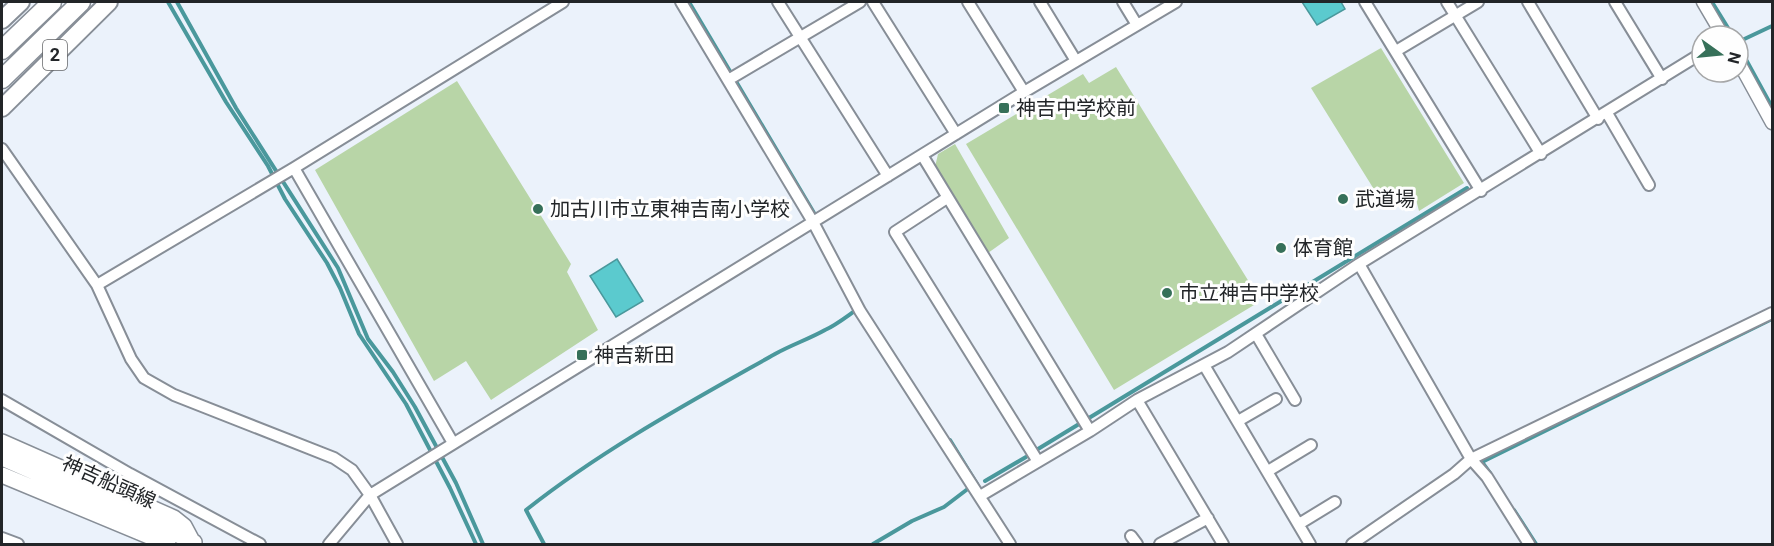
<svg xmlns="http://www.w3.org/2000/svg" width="1774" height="546" font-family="Roboto,'Noto Sans JP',sans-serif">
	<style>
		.green { fill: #b8d5a7 }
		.water { fill: #5bcace; stroke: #4a989c; stroke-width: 1.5 }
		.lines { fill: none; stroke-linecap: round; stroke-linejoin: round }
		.stream { stroke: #4a989c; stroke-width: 4 }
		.minor-casing { stroke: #878e97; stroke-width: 14 }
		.tertiary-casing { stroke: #878e97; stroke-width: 15 }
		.secondary-casing { stroke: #878e97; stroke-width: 18 }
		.trunk-casing { stroke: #878e97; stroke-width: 20 }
		.motorway-casing { stroke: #878e97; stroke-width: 21 }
		.minor { stroke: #fff; stroke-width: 10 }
		.tertiary { stroke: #fff; stroke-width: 12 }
		.secondary { stroke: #fff; stroke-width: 15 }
		.trunk { stroke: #fff; stroke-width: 16 }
		.motorway { stroke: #fff; stroke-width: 18 }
		.poi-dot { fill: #367059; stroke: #fefefe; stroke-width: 2 }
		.labels { text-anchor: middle; stroke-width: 6; stroke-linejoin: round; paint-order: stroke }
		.shield { fill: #fefefe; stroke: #646668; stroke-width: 1.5 }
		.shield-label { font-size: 18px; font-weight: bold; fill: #222528 }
		.poi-label { font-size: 20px; fill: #222528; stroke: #fefefe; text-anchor: start }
		.street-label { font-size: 20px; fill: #222528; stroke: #fefefe }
	</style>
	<rect width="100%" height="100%" fill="#ebf2fb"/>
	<path class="green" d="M1381,48L1464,183L1419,211L1414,192L1375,191L1311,88Z
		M1116,67L1259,298L1252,302L1254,305L1114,390L966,144L1083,74L1089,83Z
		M457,81L571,264L567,272L598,330L491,400L466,361L434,381L315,170Z
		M955,144L1009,238L988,253L935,167L938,154Z"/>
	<path class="water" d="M1302,2H1341L1345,9L1317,25Z
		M617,259L643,301L616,317L590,276Z"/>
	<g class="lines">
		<path class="stream" d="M168,2L226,102L268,166L285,199L327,263L340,288L359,334L406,404L450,488L476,544
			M177,2L236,108L338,268L368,339L393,372L415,407L456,483L483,544
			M689,2L817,218
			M1712,2L1733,36
			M1738,42L1772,26
			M1738,45L1772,107
			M950,440L977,484
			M1038,449L1467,188
			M1490,473L1482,462L1772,319
			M985,481L1026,457
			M1514,510L1536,544
			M544,544L526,510C603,449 690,402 775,354C791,345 809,339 825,330C836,325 846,317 856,310
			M873,544L912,521L944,507L969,488"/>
		<g class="minor-casing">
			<path id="minor" d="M681,2L813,222L860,311L1010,544
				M778,2L888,176
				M873,2L956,134
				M968,2L1024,92
				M1040,2L1076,61
				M1123,2L1137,25
				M1365,2L1481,191
				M1447,2L1541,154
				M1528,2L1598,119
				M1615,2L1662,79
				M1396,51L1478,2
				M728,80L860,2
				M1607,113L1649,185
				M2,149L97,285L131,359L144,378L174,395L334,458L352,470L370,495L397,544
				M922,155L1090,431
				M294,168L453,443
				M947,198L895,232L1037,460
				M1359,264L1471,459L1487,477L1529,544
				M97,285L294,168L563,2
				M1256,334L1295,400
				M1204,365L1310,544
				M2,400L130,474L260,544
				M1137,400L1223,544
				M1238,421L1276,399
				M1268,471L1311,445
				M980,496L1090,431L1137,400L1228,352L1359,264L1702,53
				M1299,524L1335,502
				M1131,536L1137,544
				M2,538L18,544
				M329,544L370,495L1024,92L1176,2
				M1160,544L1208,518
				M1352,544L1454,474L1471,459L1772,313"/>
		</g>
		<g class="tertiary-casing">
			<path id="tertiary" d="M1703,2L1723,36
				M1738,61L1772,123"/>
		</g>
		<g class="secondary-casing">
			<path id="secondary" d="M2,442L174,518L184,526L192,541
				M2,458L194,542
				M2,475L168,544"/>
		</g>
		<g class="trunk-casing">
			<path id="trunk" d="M2,20L21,2
				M2,108L109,2"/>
		</g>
		<g class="motorway-casing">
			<path id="motorway" d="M2,50L52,2
				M2,79L81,2"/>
		</g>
		<use href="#minor" class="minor"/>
		<use href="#tertiary" class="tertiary"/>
		<use href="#secondary" class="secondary"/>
		<use href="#trunk" class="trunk"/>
		<use href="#motorway" class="motorway"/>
	</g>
	<g class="poi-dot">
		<rect x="998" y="102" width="12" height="12" rx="3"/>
		<circle cx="1343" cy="199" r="6"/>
		<circle cx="538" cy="209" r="6"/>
		<circle cx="1281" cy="248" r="6"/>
		<circle cx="1167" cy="293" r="6"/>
		<rect x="576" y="349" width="12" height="12" rx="3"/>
	</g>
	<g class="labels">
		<rect class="shield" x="43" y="40" width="24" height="30" rx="4.5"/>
		<g class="shield-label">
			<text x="55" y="61">2</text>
		</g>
		<g class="poi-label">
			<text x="1016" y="115">神吉中学校前</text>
			<text x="1355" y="206">武道場</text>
			<text x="550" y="216">加古川市立東神吉南小学校</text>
			<text x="1293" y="255">体育館</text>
			<text x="1179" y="300">市立神吉中学校</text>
			<text x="594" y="362">神吉新田</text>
		</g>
		<g class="street-label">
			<text transform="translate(109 482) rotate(24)" y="7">神吉船頭線</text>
		</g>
	</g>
	<rect width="1774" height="546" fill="none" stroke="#222528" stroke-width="6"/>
	<g transform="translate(1720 54) rotate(105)"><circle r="28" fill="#fefefe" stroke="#a6a7a8" stroke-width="1.5"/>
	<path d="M0-4.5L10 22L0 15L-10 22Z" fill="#367059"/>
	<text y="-9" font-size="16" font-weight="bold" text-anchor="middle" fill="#222528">N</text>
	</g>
</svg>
